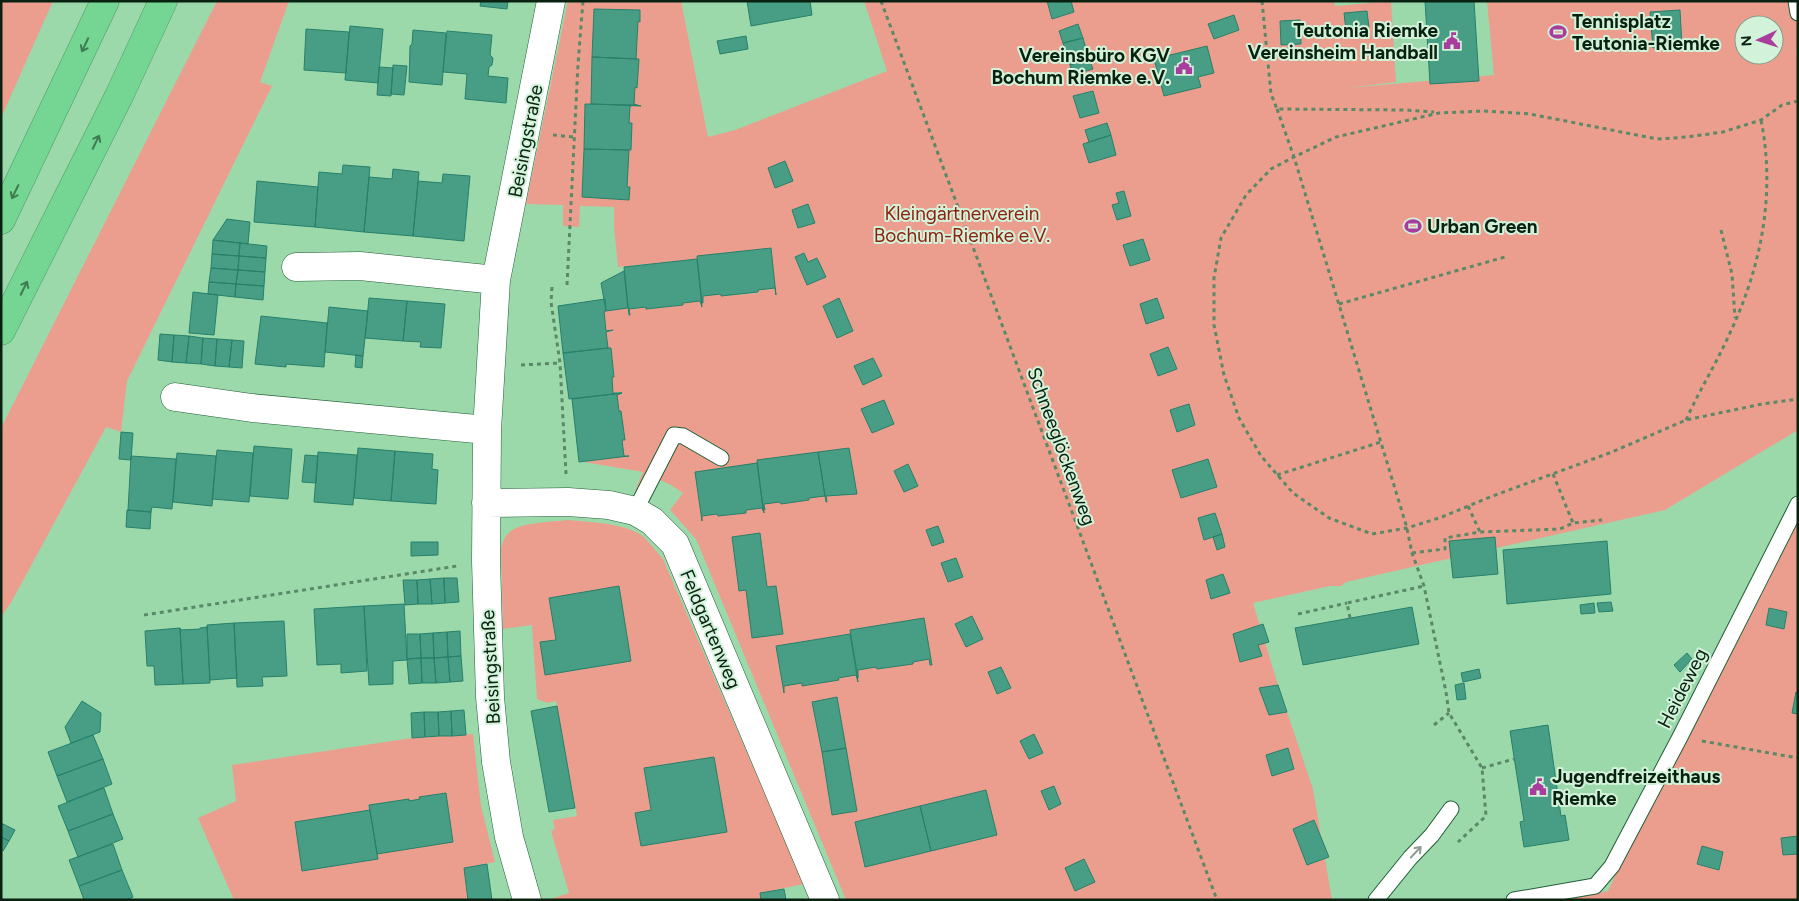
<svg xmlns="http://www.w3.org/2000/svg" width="1799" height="901" font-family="Figtree,sans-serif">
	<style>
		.green { fill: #ec9e8e; fill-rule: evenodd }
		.building { fill: #489d85; stroke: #278069 }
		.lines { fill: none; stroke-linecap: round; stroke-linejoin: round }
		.service-casing { stroke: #215e37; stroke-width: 17 }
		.minor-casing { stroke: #215e37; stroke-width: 29 }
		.motorway-casing { stroke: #4e9764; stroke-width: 29 }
		.path { stroke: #5b8867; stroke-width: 3; stroke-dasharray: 4 4; stroke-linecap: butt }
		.service { stroke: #fff; stroke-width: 15 }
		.minor { stroke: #fff; stroke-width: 28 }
		.motorway { stroke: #74d692; stroke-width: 28 }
		.oneway { stroke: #3e7c51 }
		.oneway2 { stroke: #909b93 }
		.labels { text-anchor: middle; stroke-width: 4; stroke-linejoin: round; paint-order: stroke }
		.poi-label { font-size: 19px; font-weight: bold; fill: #082110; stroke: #d3f2da; text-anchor: start }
		.street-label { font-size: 19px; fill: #082110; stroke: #d3f2da }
		.park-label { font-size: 19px; fill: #8d210f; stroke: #d3f2da }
	</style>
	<rect width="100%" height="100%" fill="#9bd9ab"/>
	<path class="green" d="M1,1H53L1,118Z
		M217,1H289L260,82L272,86L127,381L121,432L106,427L12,601L1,617V428Z
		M568,1H681L708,137L735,130L887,71L864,1H1334L1335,6L1391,1L1396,82L1346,88L1494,75L1487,1H1798V48H1796L1798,63V430L1665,510L1346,582L1341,586H1330L1253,603L1278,685L1313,789L1332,900H846L696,539L670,510L683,493L671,485L660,480L650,497L635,491L643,472L584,462L629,456H624L622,440L625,439L621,411H619L617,395L622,394V392L613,393L612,377H614L611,348H608L606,332L613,331H606L604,311L628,308L630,315L629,309L646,307L647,309L683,305V303L700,301L701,307L703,296L721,294L722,296L758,293V290L775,289L771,249L697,256V259L618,267L614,227V207L580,206L579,227L563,226V205L526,204ZM1744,25H1774V55H1744Z
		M1798,503V900H1565L1608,891L1680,737Z
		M568,520C588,522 620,523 638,533C648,539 655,550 663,559L804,884L760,893L761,900H548L569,893L551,831L555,829L553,820L577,816L556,701L547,703L537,699L532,625L503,629L501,548C503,542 505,535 511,531C523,522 553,522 568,520Z
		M473,734L481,806L495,862L464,868L468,900H234L198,818L236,801L232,765L412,738Z"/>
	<path class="building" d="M481,1H508L507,9L480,6Z
		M747,1H810L812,15L751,26Z
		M1047,1H1071L1074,12L1052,19Z
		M1425,1H1474L1479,81L1430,84Z
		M594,9L640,10V22L638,21L636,59L592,57Z
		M1680,10L1682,46L1653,48L1650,12Z
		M1367,11L1369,28L1346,31L1344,13Z
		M1234,15L1239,30L1214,39L1208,24Z
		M1300,20L1301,44L1281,45L1280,21Z
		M1078,24L1083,38L1063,43L1059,31Z
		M350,26L383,29L378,83L345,80Z
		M306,29L349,32L346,73L304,70Z
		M413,30L446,33L442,85L409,82L410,46L412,44Z
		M447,31L492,35L490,55L493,58L492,65L489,67L488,76L508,78L506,103L465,99L467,74L443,72Z
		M746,36L748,49L720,54L717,41Z
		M1083,38L1089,59L1070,65L1063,43Z
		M1207,46L1214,73L1198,77L1201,87L1164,96L1154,59Z
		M592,57L639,59L637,88L635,87L634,104L641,106L591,104Z
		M1089,59L1093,69L1073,75L1070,65Z
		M393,65L407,66L404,95L391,94Z
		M379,67L393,68L391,96L377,95Z
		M1093,91L1099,113L1080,118L1073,96Z
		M585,104L636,105L630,106L629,123H632L631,150L584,149Z
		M1107,123L1111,135L1089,142L1085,130Z
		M1111,135L1116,155L1089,163L1083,144Z
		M584,149L629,150L627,187H630L629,200L582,197Z
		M785,161L793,181L775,188L768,168Z
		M343,165L370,167L364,232L315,227L319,172L342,174Z
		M393,169L419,172L413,236L364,232L369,177L392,179Z
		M443,174L470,176L464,241L413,236L418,181L442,183Z
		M257,181L318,187L315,227L254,222Z
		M1124,191L1131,216L1117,220L1112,205L1119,203L1116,193Z
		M808,204L815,223L798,228L792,210Z
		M227,219L250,222L248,244L213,240Z
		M1143,239L1150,260L1130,266L1123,245Z
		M213,240L240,243L239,256L212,254Z
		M240,243L267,246L266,258L239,256Z
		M771,248L776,295L775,288L758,290V292L721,296V294L703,296V303H702L697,256Z
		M804,253L808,262L817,258L826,277L807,285L795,257Z
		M212,254L239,256L238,270L211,268Z
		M239,256L266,258L265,272L238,270Z
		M697,259L702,307L700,301L683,303V305L646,309V307L629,309L630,315H629L624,267Z
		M211,268L238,270L236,284L209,282Z
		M238,270L265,272L264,286L236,284Z
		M624,271L628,308L606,311L601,283Z
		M209,282L236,284L235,297L208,294Z
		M236,284L264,286L263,300L235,297Z
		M193,292L218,295L214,335L189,333Z
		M369,298L407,301L403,341L365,338Z
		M839,298L853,331L837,338L823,306Z
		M1157,298L1164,318L1146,324L1140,304Z
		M605,299L606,311H604L606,331L613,330L606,332L608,348L563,353L558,306Z
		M407,301L445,304L441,348L420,347L421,342L403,341Z
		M329,307L368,311L363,356L325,352Z
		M261,316L327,323L324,367L286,364V367L255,364Z
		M160,334L174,335L172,362L158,360Z
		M174,335L189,336L186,363L172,362Z
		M189,336L203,338L201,364L186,363Z
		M203,338L217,339L215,366L201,364Z
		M217,339L232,340L229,367L215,366Z
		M232,340L244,341L242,368L229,367Z
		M1168,347L1177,369L1158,376L1150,354Z
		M608,348H611L614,377H612L613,393H622L569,399L563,353Z
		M356,355L363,356L362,368L355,367Z
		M873,358L882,376L863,385L854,366Z
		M622,393L617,395L619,411H621L625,440H622L624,456H629L579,462L572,399Z
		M884,400L894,424L872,433L861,409Z
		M1189,404L1195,425L1177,432L1170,410Z
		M121,432L133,433L131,460L119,459Z
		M254,446L292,449L288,499L250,496Z
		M358,448L395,451L391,501L354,498Z
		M849,448L857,494L826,496L827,502H826L818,452Z
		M217,450L253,453L249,502L212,499Z
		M395,451L433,454L432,469L438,470L436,504L391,501Z
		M318,452L357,455L353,505L314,502Z
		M818,452L825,496L809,498V500L781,504L780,502L764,504L765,510H763L757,460Z
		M177,453L216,456L212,506L173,502Z
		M305,455L318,456L316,483L302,482Z
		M131,456L176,459L172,509L152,507L151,512L128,510Z
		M1208,459L1217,487L1181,498L1172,470Z
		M757,463L764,513L762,508L746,510V513L718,516L717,514L702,516V521L695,472Z
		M908,464L918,486L904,492L894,471Z
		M127,510L151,512L150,529L126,527Z
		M1215,513L1222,534L1204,540L1198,518Z
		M938,526L944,542L932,546L926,530Z
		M760,533L767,587L776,586L783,634L752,638L746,590L739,591L732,537Z
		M1222,534L1225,547L1217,550L1213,537Z
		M1495,537L1498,574L1453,578L1449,541Z
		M1607,541L1611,594L1507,604L1503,550Z
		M411,542H438V555L411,556Z
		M956,558L963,577L948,582L941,563Z
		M1223,574L1230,593L1211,599L1206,580Z
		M444,578L445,603L432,604L430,579Z
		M444,578H457L459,602L445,603Z
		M430,579L432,604H418L417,580Z
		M403,580H417L418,604L405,605Z
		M619,586L631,661L545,675L540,642L556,640L549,598Z
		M1611,602L1613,611L1599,612L1597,603Z
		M1594,603L1595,613L1581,614L1580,605Z
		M404,604L407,660L393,661V684L369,685L364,606Z
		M364,606L367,671L341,673V664L317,665L314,609Z
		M1412,607L1419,644L1303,665L1295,628Z
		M1769,608L1787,612L1784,629L1766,625Z
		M972,616L983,639L966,647L955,624Z
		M924,618L932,665H930L929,659L913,662V664L877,669L876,667L858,670V678L850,630Z
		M284,621L287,676L262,677L263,686L237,687L234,623Z
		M234,623L237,678L210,680L207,625Z
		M1263,624L1269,642L1258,645L1262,656L1240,662L1233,634Z
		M207,627L210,683L183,684L180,628L181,630L200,629V628Z
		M180,628L183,684L155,685L154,666H147L145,631Z
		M460,631L461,656L448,657L447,632Z
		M447,632L448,657L434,658L433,633Z
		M433,633L434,658H421L420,634Z
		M407,634H420L421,658L407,659Z
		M850,634L858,682L856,675L838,678L839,680L802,686V683L784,686V693L776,646Z
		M1687,653L1692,659L1680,672L1674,665Z
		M461,656L463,681L450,682L448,657Z
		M448,657L450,682L436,683L434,658Z
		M421,658L422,683L409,684L407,659Z
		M421,658H434L436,683H422Z
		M1001,667L1011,688L997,694L988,672Z
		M1479,669L1481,678L1463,682L1461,673Z
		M1464,683L1466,699L1457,700L1455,685Z
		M1278,685L1287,712L1269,715L1259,688Z
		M1796,692L1798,693V714L1792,713Z
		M837,697L846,748L822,752L812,702Z
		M82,701L101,713L100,732L71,743L65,727Z
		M557,706L575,808L549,812L531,711Z
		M464,710L466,735L452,736L451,711Z
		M451,711L452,736H439L438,712Z
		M424,712H438L439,736L425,737Z
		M424,712L425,737L412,738L411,713Z
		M1548,725L1561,816L1565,815L1569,840L1524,847L1520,822L1524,821L1510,731Z
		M1034,734L1043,753L1029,759L1020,741Z
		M93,735L103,759L57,776L48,752Z
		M846,748L857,811L832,815L822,752Z
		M1288,748L1294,769L1272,776L1266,755Z
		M714,757L727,832L641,846L635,813L651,810L644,768Z
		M103,759L112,784L67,802L57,776Z
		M1054,786L1061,804L1049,810L1041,791Z
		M104,788L113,814L68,831L58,806Z
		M986,790L997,835L931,851L920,806Z
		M446,793L453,842L377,854L369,805L409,799V801L420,799L419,797Z
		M920,806L931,851L865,867L855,822Z
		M370,810L378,859L302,871L295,822Z
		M113,814L123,839L78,857L68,831Z
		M1314,820L1329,857L1307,865L1293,829Z
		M1,823L15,830L9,841L1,837Z
		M1798,836V854L1783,855L1781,838Z
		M1,837L9,841L3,851L1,850Z
		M113,844L122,870L79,886L69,860Z
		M1702,846L1723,852L1719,870L1697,864Z
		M1084,859L1095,882L1075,891L1065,868Z
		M487,864L492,900H468L464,868Z
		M122,870L133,897L126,900H84L79,886Z
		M784,889L786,900H761L760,893Z"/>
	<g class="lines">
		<g class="service-casing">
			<path id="service" d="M1796,1L1798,13
				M635,511L674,435L683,436L721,458
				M1376,900L1410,858L1432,835L1451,809
				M1514,900L1595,886L1612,866L1680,737L1798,504"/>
		</g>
		<g class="minor-casing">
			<path id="minor" d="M296,267L360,266L496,280
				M175,397L252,408L487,430
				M486,503L568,502L609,505L635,511L652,521L675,544L825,900
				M527,900L509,837L496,762L490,697L486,561L487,430L496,280L551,1"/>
		</g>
		<g class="motorway-casing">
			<path id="motorway" d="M1,220L105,1
				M1,331L119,96L163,1"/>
		</g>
		<path class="path" d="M881,1L1217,900
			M1262,1L1271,94L1277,109L1406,110L1434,112
			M1798,101L1782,105L1761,120L1723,132L1687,137L1657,139L1530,114L1484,111L1439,113L1336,137L1294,157L1271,169L1246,195L1221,238L1214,278V325L1224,375L1239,418L1261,456L1293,493L1329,518L1372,534L1407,528L1442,517L1490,497L1612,452L1686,420L1762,404L1798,399
			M1277,109L1294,157L1407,528
			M553,135L574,137
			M1721,230L1732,274L1735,318
			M567,285L578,64L583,1
			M552,287L551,302L560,363L566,474
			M1339,304L1505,257
			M521,365L560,363
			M1686,420C1699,391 1716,364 1729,335C1761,268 1776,194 1761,120
			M1553,474L1573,523
			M1277,475L1381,442
			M1468,506L1480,532
			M1407,529L1412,553L1424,586L1446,692L1449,713L1482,768L1486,816L1458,842
			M1412,553L1445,549V538L1480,532L1560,529L1573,523L1602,520
			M1298,614L1347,603
			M144,615L457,566
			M1350,618L1347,603L1424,586
			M1434,725L1449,713
			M1702,741L1798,758
			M1482,768L1514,759"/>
		<use href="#service" class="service"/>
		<use href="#minor" class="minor"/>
		<use href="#motorway" class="motorway"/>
	</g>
	<defs><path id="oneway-shaft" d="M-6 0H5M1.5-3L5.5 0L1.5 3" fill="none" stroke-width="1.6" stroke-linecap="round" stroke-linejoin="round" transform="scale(1.25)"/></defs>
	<g class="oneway">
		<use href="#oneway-shaft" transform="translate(85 45) rotate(115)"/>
		<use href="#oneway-shaft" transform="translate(96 142) rotate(-64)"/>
		<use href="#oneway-shaft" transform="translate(15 192) rotate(116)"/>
		<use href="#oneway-shaft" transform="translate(24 288) rotate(-64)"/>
	</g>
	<use class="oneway2" href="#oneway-shaft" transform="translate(1416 852) rotate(-47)"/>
	<defs>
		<g id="stadium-bare" transform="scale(1.35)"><path d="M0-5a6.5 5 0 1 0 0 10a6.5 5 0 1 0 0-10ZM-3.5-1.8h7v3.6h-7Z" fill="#a83d9d" stroke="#d3f2da" stroke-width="2.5" paint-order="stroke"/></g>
		<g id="civic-bare" transform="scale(1.35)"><path d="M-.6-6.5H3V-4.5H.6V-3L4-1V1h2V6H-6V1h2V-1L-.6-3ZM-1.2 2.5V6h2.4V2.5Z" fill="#a83d9d" stroke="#d3f2da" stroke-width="2.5" paint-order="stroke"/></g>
	</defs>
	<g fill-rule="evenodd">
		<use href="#stadium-bare" x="1558" y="32"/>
		<use href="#civic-bare" x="1452" y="41"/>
		<use href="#civic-bare" x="1184" y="66"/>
		<use href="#stadium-bare" x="1413" y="226"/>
		<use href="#civic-bare" x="1538" y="787"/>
	</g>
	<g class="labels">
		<g class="poi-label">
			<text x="1572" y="28">Tennisplatz<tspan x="1572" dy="22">Teutonia-Riemke</tspan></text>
			<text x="1438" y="37" text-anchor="end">Teutonia Riemke<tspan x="1438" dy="22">Vereinsheim Handball</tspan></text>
			<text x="1170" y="62" text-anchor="end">Vereinsbüro KGV<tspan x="1170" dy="22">Bochum Riemke e.V.</tspan></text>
			<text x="1427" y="233">Urban Green</text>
			<text x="1552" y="783">Jugendfreizeithaus<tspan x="1552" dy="22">Riemke</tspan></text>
		</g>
		<g class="street-label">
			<text transform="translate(525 141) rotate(-79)" y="7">Beisingstraße</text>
			<text transform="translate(1062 446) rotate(70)" y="7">Schneeglöckenweg</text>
			<text transform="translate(711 629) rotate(67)" y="7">Feldgartenweg</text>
			<text transform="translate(490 667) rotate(-93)" y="7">Beisingstraße</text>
			<text transform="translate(1682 688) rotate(-63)" y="7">Heideweg</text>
		</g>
		<g class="park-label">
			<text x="962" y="220">Kleingärtnerverein<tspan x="962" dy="22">Bochum-Riemke e.V.</tspan></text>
		</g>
	</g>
	<rect width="1799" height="901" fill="none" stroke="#082110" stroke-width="5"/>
	<g transform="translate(1759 40) rotate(266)"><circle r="24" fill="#d3f2da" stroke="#829e89"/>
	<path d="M0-4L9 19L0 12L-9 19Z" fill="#a83d9d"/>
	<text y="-8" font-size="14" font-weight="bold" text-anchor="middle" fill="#082110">N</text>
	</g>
</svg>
